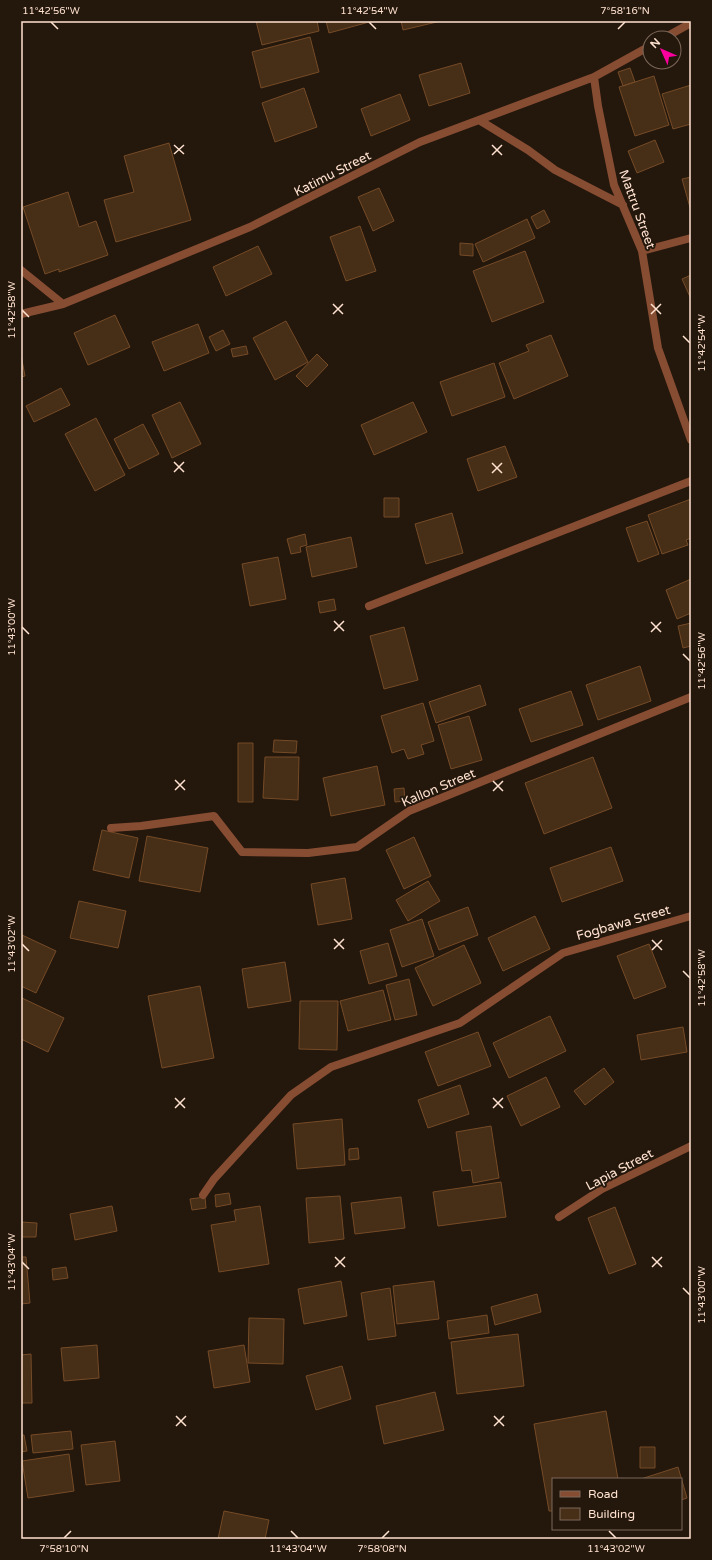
<svg xmlns="http://www.w3.org/2000/svg" width="712" height="1560" font-family="'Varela Round',sans-serif">
	<style>
		.building { fill: #472e17; stroke: #754b27 }
		.lines { fill: none; stroke-linecap: round; stroke-linejoin: round }
		.street { stroke: #874d33; stroke-width: 8 }
		.ticks { fill: none; stroke: #ffe2d0; stroke-width: 1.5 }
		.labels { text-anchor: middle; stroke-width: 4; stroke-linejoin: round; paint-order: stroke }
		.street-label { font-size: 13px; fill: #ffe2d0; stroke: #24170c }
		.neatline { fill: none; stroke: #ffe2d0; stroke-width: 1.5 }
		.ticks-label { font-size: 10px; text-anchor: middle; fill: #ffe2d0 }
	</style>
	<rect width="100%" height="100%" fill="#24170c"/>
	<path class="building" d="M256,21H317L319,31L262,45Z
		M326,21H373L329,33Z
		M401,21H441L403,30Z
		M310,37L319,72L261,88L252,52Z
		M461,63L470,93L429,106L419,75Z
		M630,68L635,82L623,86L618,72Z
		M654,76L669,125L635,136L619,87Z
		M691,85V124L673,129L662,94Z
		M304,88L317,127L275,142L262,103Z
		M400,94L410,120L371,136L361,109Z
		M655,140L664,162L637,173L628,151Z
		M169,143L191,220L116,242L104,200L134,192L124,156Z
		M691,177V211L682,179Z
		M379,188L394,221L373,231L358,197Z
		M68,192L79,227L96,221L108,255L59,272V269L45,274L23,207Z
		M544,210L550,222L537,229L531,217Z
		M527,219L535,238L483,262L475,244Z
		M360,226L376,271L346,281L330,237Z
		M460,243L473,244V256L460,255Z
		M258,246L272,274L226,296L213,267Z
		M525,251L544,302L492,322L473,271Z
		M691,275V299L682,279Z
		M115,315L130,347L88,365L74,333Z
		M286,321L308,362L275,380L253,338Z
		M198,324L209,353L164,371L152,342Z
		M223,330L230,344L216,351L209,337Z
		M551,335L568,376L514,399L499,363L529,351L526,345Z
		M246,346L248,354L233,357L231,349Z
		M317,354L328,365L307,387L296,376Z
		M21,355L25,376L21,377Z
		M494,363L505,397L452,416L440,382Z
		M61,388L70,405L34,422L26,406Z
		M180,402L201,444L172,458L152,415Z
		M413,402L427,432L374,455L361,425Z
		M96,418L125,475L95,491L65,434Z
		M143,424L159,454L129,469L114,439Z
		M505,446L517,477L478,491L467,459Z
		M384,498H399V517H384Z
		M691,499V538L686,540L688,545L662,554L648,515Z
		M452,513L463,553L426,564L415,524Z
		M647,521L659,554L638,562L626,528Z
		M305,534L307,545L300,547L301,552L291,554L287,539Z
		M351,537L357,567L312,577L306,547Z
		M278,557L286,599L250,606L242,564Z
		M691,579V613L677,619L666,590Z
		M334,599L336,610L320,613L318,602Z
		M691,623V646L683,648L678,626Z
		M404,627L418,680L384,689L370,636Z
		M640,666L651,701L598,720L586,685Z
		M480,685L486,705L436,723L429,702Z
		M571,691L583,725L531,742L519,709Z
		M423,703L434,741L421,745L424,754L408,759L404,749L392,753L381,716Z
		M469,716L482,760L451,769L438,725Z
		M274,740L297,741L296,753L273,752Z
		M238,743H253V802H238Z
		M265,757H299L298,800L263,798Z
		M593,757L612,808L544,834L525,783Z
		M377,766L385,805L331,816L323,778Z
		M404,788L405,801L395,802L394,789Z
		M102,830L138,838L129,878L93,870Z
		M147,836L208,848L200,892L139,881Z
		M414,837L431,876L404,889L386,850Z
		M611,847L623,881L562,902L550,868Z
		M345,878L352,919L318,925L311,884Z
		M428,881L440,901L408,921L396,900Z
		M79,901L126,911L118,948L70,938Z
		M468,907L478,935L439,950L428,922Z
		M535,916L550,949L503,971L488,938Z
		M422,919L434,956L402,967L390,930Z
		M22,935L56,951L36,993L21,986Z
		M388,943L397,976L369,984L360,951Z
		M649,944L666,987L634,999L617,956Z
		M464,945L481,983L433,1006L415,968Z
		M285,962L291,1001L248,1008L242,969Z
		M409,979L417,1015L395,1020L386,985Z
		M200,986L214,1058L162,1068L148,996Z
		M383,990L391,1020L348,1031L340,1001Z
		M22,998L64,1018L48,1052L21,1039V1000Z
		M300,1001H338L337,1050L299,1049Z
		M550,1016L566,1051L509,1078L493,1043Z
		M683,1027L687,1052L641,1060L637,1035Z
		M478,1032L491,1066L438,1086L425,1052Z
		M604,1068L614,1082L585,1105L574,1091Z
		M546,1077L560,1107L521,1126L507,1096Z
		M460,1085L469,1114L428,1128L418,1100Z
		M342,1119L345,1165L297,1169L293,1124Z
		M491,1126L499,1178L473,1183L471,1170L462,1171L456,1132Z
		M358,1148L359,1159L349,1160V1149Z
		M501,1182L506,1217L438,1226L433,1192Z
		M229,1193L231,1204L216,1207L215,1195Z
		M340,1196L344,1239L309,1243L306,1198Z
		M205,1197L206,1208L192,1210L190,1199Z
		M401,1197L405,1228L355,1234L351,1203Z
		M112,1206L117,1231L75,1240L70,1214Z
		M260,1206L269,1264L219,1272L211,1225L236,1221L234,1210Z
		M615,1207L636,1264L609,1274L588,1218Z
		M21,1222L37,1223L36,1237H21Z
		M21,1257H26L30,1303L21,1304Z
		M66,1267L68,1278L53,1280L52,1269Z
		M341,1281L347,1316L304,1324L298,1289Z
		M434,1281L439,1319L397,1324L393,1286Z
		M390,1288L396,1336L368,1340L361,1293Z
		M537,1294L541,1312L495,1325L491,1307Z
		M487,1315L489,1333L449,1339L447,1321Z
		M249,1318L284,1319L283,1364L248,1363Z
		M518,1334L524,1386L457,1394L451,1342Z
		M97,1345L99,1378L64,1381L61,1348Z
		M244,1345L250,1382L214,1388L208,1351Z
		M31,1354L32,1403H21V1355Z
		M342,1366L351,1399L316,1410L306,1376Z
		M435,1392L444,1430L384,1444L376,1406Z
		M606,1411L618,1479H553V1511H549L534,1424Z
		M71,1431L73,1449L33,1453L31,1435Z
		M21,1435H24L27,1451L21,1452Z
		M115,1441L120,1481L86,1485L81,1445Z
		M640,1447H655V1468H640Z
		M69,1454L74,1491L28,1498L22,1461Z
		M678,1467L687,1498L681,1500V1479H641Z
		M224,1511L269,1520L265,1539H218Z"/>
	<g class="lines">
		<path class="street" d="M664,38L691,23
			M594,77L598,106L614,185L642,251L658,348L691,440
			M479,120L528,150L555,170L623,205
			M642,251L691,238
			M21,270L63,304
			M21,314L63,304L250,227L420,142L594,77L650,46
			M369,606L691,481
			M111,828L141,826L214,816L242,852L308,853L357,847L409,811L691,697
			M203,1195L214,1179L291,1095L331,1067L460,1023L563,953L691,916
			M559,1217L602,1189L691,1146"/>
	</g>
	<path class="ticks" d="M51,22L58,29M369,22L376,29M618,29L625,22M174,145L184,154M492,145L502,155M174,154L184,145M492,155L502,145M333,304L343,314M651,304L661,314M22,310L29,317M333,314L343,304M651,314L661,304M683,336L690,343M174,462L184,472M492,463L502,473M174,472L184,462M492,473L502,463M334,621L344,631M651,622L661,632M22,627L29,634M334,631L344,621M651,632L661,622M683,654L690,661M175,780L185,790M493,781L503,791M175,790L185,780M493,791L503,781M334,939L344,949M652,940L662,950M22,944L29,951M334,949L344,939M652,950L662,940M683,971L690,978M175,1098L185,1108M493,1098L503,1108M175,1108L185,1098M493,1108L503,1098M335,1257L345,1267M652,1257L662,1267M22,1262L29,1269M335,1267L345,1257M652,1267L662,1257M683,1288L690,1295M176,1416L186,1426M494,1416L504,1426M176,1426L186,1416M494,1426L504,1416M291,1531L298,1538M609,1531L616,1538M64,1538L71,1531M382,1538L389,1531"/>
	<g class="labels">
		<g class="street-label">
			<text transform="translate(332 173) rotate(-27)" y="5">Katimu Street</text>
			<text transform="translate(638 209) rotate(70)" y="5">Mattru Street</text>
			<text transform="translate(438 787) rotate(-23)" y="5">Kallon Street</text>
			<text transform="translate(623 922) rotate(-16)" y="5">Fogbawa Street</text>
			<text transform="translate(619 1169) rotate(-28)" y="5">Lapia Street</text>
		</g>
	</g>
	<rect width="712" height="1560" fill="none" stroke="#24170c" stroke-width="44"/>
	<rect x="552" y="1478" width="130" height="52" fill="#24170c" stroke="#7c685a"/>
	<rect x="560" y="1491" width="20" height="6" fill="#874d33" stroke="#7c685a"/>
	<text x="588" y="1498" font-size="12" fill="#ffe2d0">Road</text>
	<rect x="560" y="1508" width="20" height="12" fill="#472e17" stroke="#7c685a"/>
	<text x="588" y="1518" font-size="12" fill="#ffe2d0">Building</text>
	<g transform="translate(662 50) rotate(315)"><circle r="19" fill="#24170c" stroke="#7c685a"/>
	<path d="M0-3L7 15L0 10L-7 15Z" fill="#fb009e"/>
	<text y="-6" font-size="11" font-weight="bold" text-anchor="middle" fill="#ffe2d0">N</text>
	</g>
	<rect x="22" y="22" width="668" height="1516" class="neatline"/>
	<g class="ticks-label">
		<text x="51" y="14">11°42'56"W</text>
		<text x="369" y="14">11°42'54"W</text>
		<text x="625" y="14">7°58'16"N</text>
		<text transform="translate(11 310) rotate(-90)" y="4">11°42'58"W</text>
		<text transform="translate(701 343) rotate(-90)" y="4">11°42'54"W</text>
		<text transform="translate(11 627) rotate(-90)" y="4">11°43'00"W</text>
		<text transform="translate(701 661) rotate(-90)" y="4">11°42'56"W</text>
		<text transform="translate(11 944) rotate(-90)" y="4">11°43'02"W</text>
		<text transform="translate(701 978) rotate(-90)" y="4">11°42'58"W</text>
		<text transform="translate(11 1262) rotate(-90)" y="4">11°43'04"W</text>
		<text transform="translate(701 1295) rotate(-90)" y="4">11°43'00"W</text>
		<text x="64" y="1552">7°58'10"N</text>
		<text x="298" y="1552">11°43'04"W</text>
		<text x="382" y="1552">7°58'08"N</text>
		<text x="616" y="1552">11°43'02"W</text>
	</g>
</svg>
